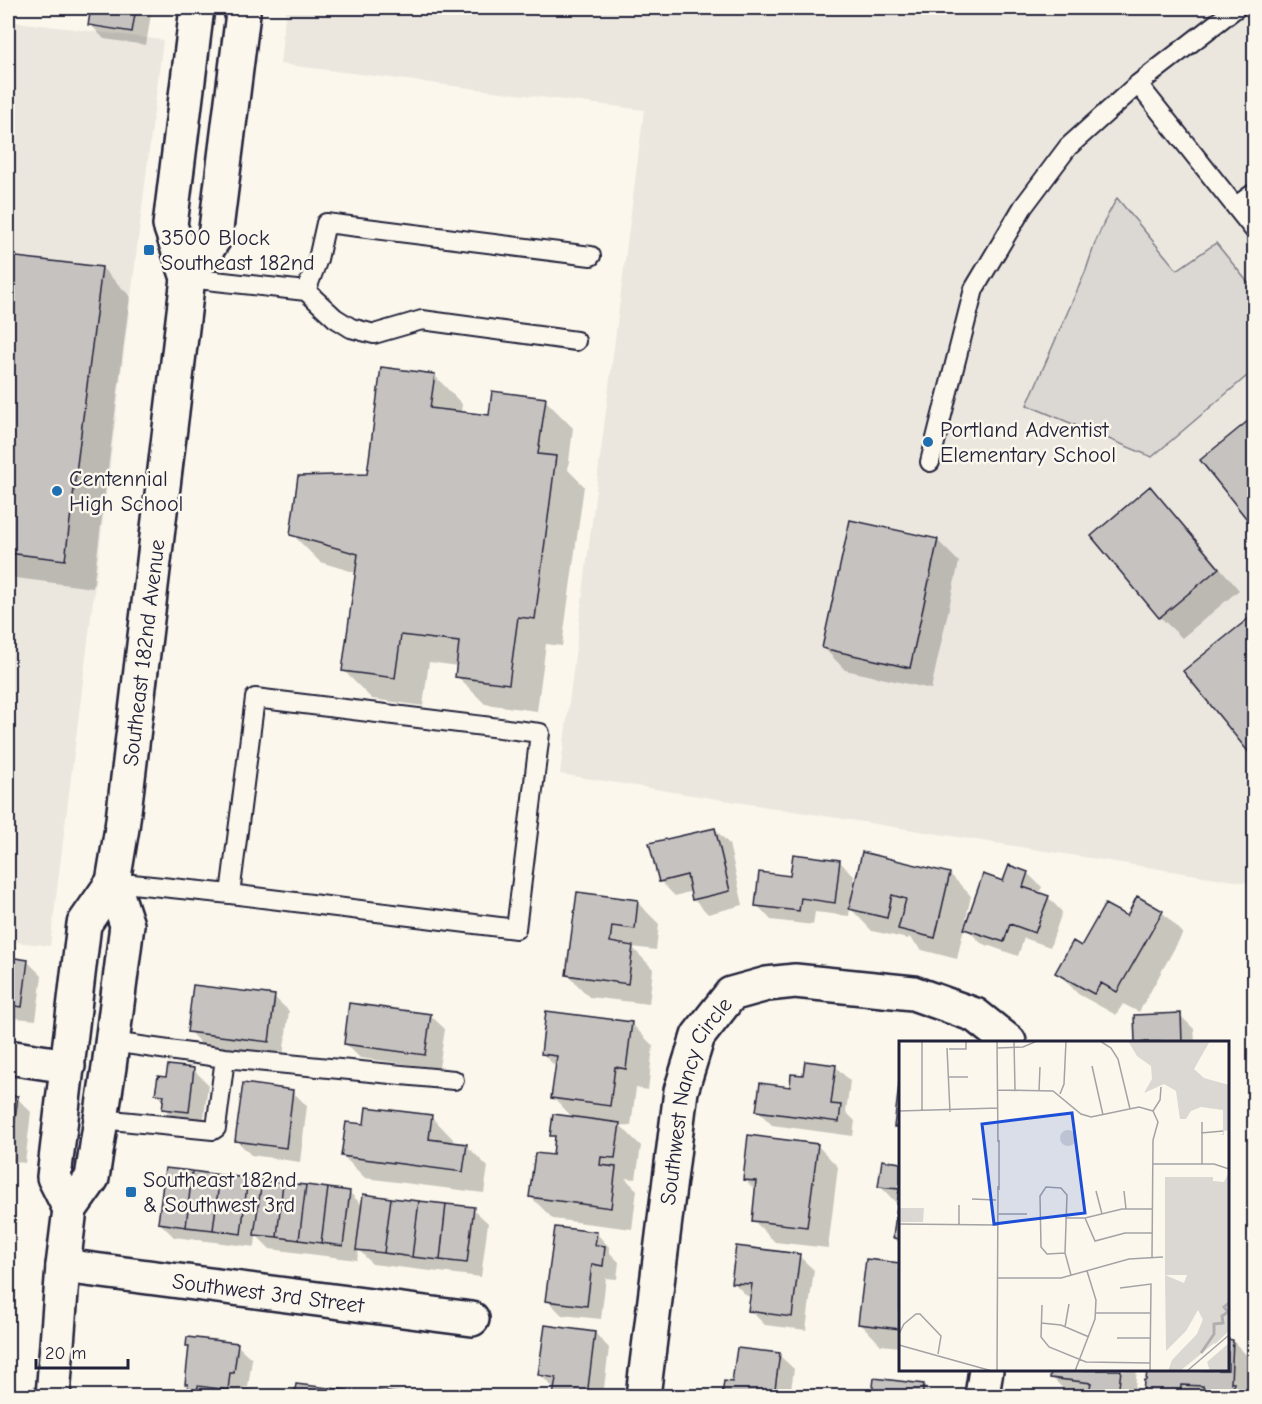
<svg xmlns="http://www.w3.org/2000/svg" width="1262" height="1404" font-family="'Comic Neue',sans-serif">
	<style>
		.built { fill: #ebe7df }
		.park { fill: #dbd8d3; stroke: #7e7d87; stroke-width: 1.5 }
		.shadow { fill: #0003 }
		.building { fill: #c6c2c0; stroke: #22223b; stroke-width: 1.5 }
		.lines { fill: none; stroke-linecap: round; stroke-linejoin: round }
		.lane-casing { stroke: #22223b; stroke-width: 22 }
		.street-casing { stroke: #22223b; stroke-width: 38 }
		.primary-casing { stroke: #22223b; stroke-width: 38 }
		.lane { stroke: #fbf7ec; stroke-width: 18 }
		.street { stroke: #fbf7ec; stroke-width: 33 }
		.primary { stroke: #fbf7ec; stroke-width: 33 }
		.poi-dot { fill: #1f6fb2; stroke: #fbf7ec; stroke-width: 2 }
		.labels { text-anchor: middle; stroke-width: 5; stroke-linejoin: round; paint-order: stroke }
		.poi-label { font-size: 22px; fill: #22223b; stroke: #fbf7ec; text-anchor: start }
		.street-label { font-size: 22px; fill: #22223b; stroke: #fbf7ec }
		.inset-river { fill: none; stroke: #b1aeb0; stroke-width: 3 }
		.inset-road { fill: none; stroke: #a4a2a5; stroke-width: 1.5 }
		.view { fill: #1d4ed8; fill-opacity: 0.15; stroke: #1d4ed8; stroke-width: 3 }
		.inset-edge { fill: none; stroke: #22223b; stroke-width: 3 }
	</style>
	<rect width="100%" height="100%" fill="#fbf7ec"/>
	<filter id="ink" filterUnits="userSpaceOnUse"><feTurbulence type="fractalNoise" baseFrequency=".0167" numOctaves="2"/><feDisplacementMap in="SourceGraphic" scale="12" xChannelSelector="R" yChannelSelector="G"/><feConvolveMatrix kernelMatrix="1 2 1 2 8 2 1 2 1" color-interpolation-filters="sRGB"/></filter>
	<g filter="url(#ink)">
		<path class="built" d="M286,8H1254V884L560,774L644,110L280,64Z
			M8,21L163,40L50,946L8,941Z"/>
		<path class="park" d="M1117,198L1177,270L1216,243L1254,290V370L1152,457L1027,405L1086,270L1095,243L1104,222Z"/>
		<path class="shadow" d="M92,8H152L146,45L104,39L90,24Z
			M8,257L102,268L130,296L93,588L8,577Z
			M434,375L462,404L461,413L490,417L545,400L573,428L568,470L584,486L562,646L546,644L537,711L485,704L457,676L458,666L429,662L423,706L372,699L344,671L357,573L320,562L292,534L368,475Z
			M1254,418V525L1202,460Z
			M1150,488L1171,510L1239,590L1182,638L1160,617Z
			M937,540L959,562L931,689L845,670L824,648Z
			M1254,616V757L1185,671Z
			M715,829L729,844L743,905L708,914L694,899L692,891L675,896L660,881Z
			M839,861L854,876L851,896H854L950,874L971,896L957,959L922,950L909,937L908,939L872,931L850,908L849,916L815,912L813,925L771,920L757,905L792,877Z
			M1027,873L1042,887L1039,894L1048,897L1062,912L1050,947L1024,938L1018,956L981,943L966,928L1004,883Z
			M578,894L637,902L659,924L656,950L632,947L653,969L649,1004L589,997L568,975Z
			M1162,912L1183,933L1139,1012L1123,1004L1116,1015L1078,994L1057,972L1082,948L1127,918Z
			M8,959L27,961L42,976L36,1020L16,1018L15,1024L8,1023Z
			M274,997L289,1011L283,1056L203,1046L189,1031Z
			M547,1013L632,1024L653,1046L648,1090L636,1088L631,1126L620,1125L641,1146L636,1179L625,1178L637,1190L632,1229L553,1219L531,1197L554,1157L556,1139L552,1135L573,1118L553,1097L556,1067L542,1053Z
			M430,1015L445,1029L439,1068L360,1058L345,1043Z
			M1180,1015L1194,1029L1195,1042H1137L1136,1016Z
			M835,1066L850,1081L846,1112L855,1121L853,1136L772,1125L758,1111L791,1088L804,1077Z
			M193,1069L208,1084L203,1126L178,1123L164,1108V1101L157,1094L167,1079Z
			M900,1088V1131L896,1126Z
			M292,1091L307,1106L300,1162L251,1155L237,1141Z
			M8,1095L9,1097L17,1098L31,1112L25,1163L8,1161Z
			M432,1117L453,1139V1144L466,1145L488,1167L484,1193L365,1178L343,1156L365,1126Z
			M817,1145L838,1167L828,1248L775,1242L753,1220L757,1192L744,1179Z
			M883,1162L900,1164V1244L894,1238L898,1205L880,1186Z
			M247,1180L261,1194L349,1192L363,1206L473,1209L488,1223L481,1277L372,1264L359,1250L357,1260L270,1249L256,1235L255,1247L174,1237L160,1223Z
			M596,1233L610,1248V1253L619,1262L617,1279L606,1278L601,1319L562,1315L547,1300Z
			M799,1256L814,1270L806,1330L765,1325L750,1310L752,1297L747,1296L733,1282Z
			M868,1260L900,1265V1347L881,1345L860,1323Z
			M595,1333L609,1348L603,1396H555L556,1390L540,1375Z
			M1228,1341H1233L1254,1363L1252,1396H1144L1145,1381L1147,1382L1148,1370H1228Z
			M187,1345H237L252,1359L248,1387H244V1391L279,1395L281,1396H195L189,1390L190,1386L186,1383L191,1349Z
			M779,1355L794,1369L790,1396H723L725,1383L734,1384Z
			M1053,1370H1137L1134,1396H1095L1094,1395L1066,1392L1052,1377Z
			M876,1380L923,1385L934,1396H873Z
			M297,1386L360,1394L363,1396H296Z"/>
		<path class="building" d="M91,8H136L132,32L88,25Z
			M8,256L102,267L65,560L8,553Z
			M381,367L435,374L430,408L489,415L492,391L546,398L538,454L556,456L535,619L518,617L509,684L455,677L459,642L401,635L395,678L342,671L358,554L290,535L298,476L367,474Z
			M1254,416V528L1200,460Z
			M1150,486L1219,568L1159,618L1091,536Z
			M850,520L938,539L910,668L822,648Z
			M1254,614V759L1183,671Z
			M715,828L730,891L692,900L687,875L659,882L649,843Z
			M862,852L950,873L935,938L898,929L906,899L892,895L887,918L849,909Z
			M793,854L840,860L835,903L801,898L799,911L755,906L759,872L790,876Z
			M1009,865L1028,872L1023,887L1049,896L1035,933L1010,924L1004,942L964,929L983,874L1003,881Z
			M577,892L638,900L635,929L612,926L610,942L633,946L628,984L566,975Z
			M1137,896L1163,911L1117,992L1101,983L1094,994L1055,973L1073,941L1081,946L1105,904L1127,916Z
			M8,957L28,960L22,1007L8,1005Z
			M193,985L275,995L269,1042L187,1032Z
			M349,1003L431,1014L425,1055L344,1044Z
			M546,1011L632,1022L626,1069L615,1067L610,1106L551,1098L557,1056L541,1054Z
			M1181,1013L1182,1042H1135L1134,1015Z
			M805,1061L836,1065L831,1104L841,1105L839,1122L756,1111L760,1083L790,1087L791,1074L803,1075Z
			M168,1065L194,1068L189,1112L162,1109L164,1095L155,1094L158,1076L166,1077Z
			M900,1076V1127H894Z
			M243,1083L293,1090L286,1148L235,1141Z
			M8,1095L18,1096L11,1150L8,1149Z
			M366,1107L432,1115L429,1139L467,1144L463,1172L341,1156L346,1122L364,1124Z
			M553,1114L620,1123L615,1158L601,1157L600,1165L616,1167L611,1208L529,1197L535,1153L553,1155L555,1136H550Z
			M748,1135L818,1144L807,1227L752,1221L756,1181L743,1180Z
			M882,1160L900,1163V1239L893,1238L899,1189L878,1187Z
			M165,1168L192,1171L186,1227L158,1223Z
			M192,1171L220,1175L213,1230L186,1227Z
			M220,1175L248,1178L241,1234L213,1230Z
			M262,1180L283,1183L277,1237L254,1235Z
			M283,1183L306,1185L299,1240L277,1237Z
			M306,1185L328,1188L321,1243L299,1240Z
			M328,1188L350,1191L343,1246L321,1243Z
			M363,1194L391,1198L384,1253L356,1250Z
			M391,1198L419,1201L412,1257L384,1253Z
			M419,1201L446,1204L440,1260L412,1257Z
			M446,1204L474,1207L467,1263L440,1260Z
			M555,1227L597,1232L595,1245L605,1246L603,1266L592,1264L587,1306L545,1301Z
			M736,1246L800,1254L792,1317L748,1311L752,1284L731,1283Z
			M866,1259L900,1263V1329L858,1324Z
			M545,1325L595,1332L587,1396H553L556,1378L538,1375Z
			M187,1337L238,1343L234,1373H230L228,1390L198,1386L197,1392L187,1391L188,1384H185L189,1346H186Z
			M1228,1339L1233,1340L1231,1383H1234L1233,1392L1204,1391L1203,1386L1181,1385L1180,1396H1143L1144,1380H1146L1147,1370H1228Z
			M737,1348L780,1353L774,1396H722L724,1381L732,1382Z
			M1051,1370H1121L1118,1396L1089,1392L1091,1383L1050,1378Z
			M874,1378L924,1384L922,1396H872Z
			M296,1384L361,1392L360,1396H294Z
			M244,1390L280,1393L279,1396H243Z
			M378,1391L419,1396H377Z"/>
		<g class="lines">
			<g class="lane-casing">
				<path id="lane" d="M1236,8L1138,84L1254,230
					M1236,206L1254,193
					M188,278L306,291L335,318L351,328L374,334L422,320L576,341
					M306,291L318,259L326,223L591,256
					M930,462L974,289L1023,207L1068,147L1138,84
					M113,882L230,894L516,929L540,733L255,698L230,894
					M112,1042L225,1058L454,1080
					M101,1119L213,1130L216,1128L225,1058"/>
			</g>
			<g class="street-casing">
				<g id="street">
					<path d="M8,1057L68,1066"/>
					<path id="s1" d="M63,1266L472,1319"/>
					<path id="s2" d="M643,1396L681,1091L698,1036L731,994L767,984L795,981L913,993L975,1015L1009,1042"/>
					<path d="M982,1396L986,1370"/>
				</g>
			</g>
			<g class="primary-casing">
				<g id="primary">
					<path d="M188,278L215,237L243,13L240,8"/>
					<path id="s3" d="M70,1209L54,1177L84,924L113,882L122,828L188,278L170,225L197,8"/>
					<path d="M53,1396L63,1266L70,1209L92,1178L109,1067L127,925L113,882"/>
				</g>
			</g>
			<use href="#lane" class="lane"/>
			<use href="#street" class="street"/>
			<use href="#primary" class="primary"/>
		</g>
	</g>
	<g class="poi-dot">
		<rect x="143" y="244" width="12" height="12" rx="3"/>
		<circle cx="928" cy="442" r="6"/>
		<circle cx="57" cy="491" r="6"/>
		<rect x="125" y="1186" width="12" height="12" rx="3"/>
	</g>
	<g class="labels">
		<g class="poi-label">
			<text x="161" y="245">3500 Block<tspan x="161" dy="25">Southeast 182nd</tspan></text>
			<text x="940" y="437">Portland Adventist<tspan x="940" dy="25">Elementary School</tspan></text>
			<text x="69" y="486">Centennial<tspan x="69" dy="25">High School</tspan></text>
			<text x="143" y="1187">Southeast 182nd<tspan x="143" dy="25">&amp; Southwest 3rd</tspan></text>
		</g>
		<g class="street-label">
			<text dy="8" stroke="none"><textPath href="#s3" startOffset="573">Southeast 182nd Avenue</textPath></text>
			<text dy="8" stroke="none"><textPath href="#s2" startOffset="302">Southwest Nancy Circle</textPath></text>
			<text dy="8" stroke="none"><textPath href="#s1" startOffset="207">Southwest 3rd Street</textPath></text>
		</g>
	</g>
	<g transform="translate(899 1041)">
		<rect width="330" height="330" fill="#fbf7ec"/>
		<path d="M0,167H25L24,181H0ZM330,302V330H311L308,321Z" fill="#dbd8d3"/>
		<path d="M229,0H311L295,28L305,37L330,44V89L325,90V94H320L324,93V69L302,66L292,70L287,78H281L277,50L265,43L245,52L253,38L252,25L238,15ZM283,230L315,241L287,290L267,310L266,234L285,242L288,234Z" fill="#dbd8d3"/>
		<path d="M323,231L330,290L281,330H269L273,319L298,293Z" fill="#dbd8d3"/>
		<path d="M161 97a8 8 0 1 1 16 0a8 8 0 1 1-16 0ZM330,131V290L316,303L294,259L293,234H266V136H314V140L325,141Z" fill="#dbd8d3"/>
		<path class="inset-river" d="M302,312L315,293V283L324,282L323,275L329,271L325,266L330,262"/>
		<path class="inset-road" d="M98,0L99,101M115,0L116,49M201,0L212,7L219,18L231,68M48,7L51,71M98,7L124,6L138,0M50,8H67V0M193,25L204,74M49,36H69M98,49L154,50L182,73L192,76L240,66L254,70M140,50L141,26M161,53L165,43L167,0M0,70L99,67M23,70V0M254,70L261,59L262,46M303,81V123M302,92L324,90M100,99V149M254,123H315L330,128M197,150L203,173M225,150L227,168M73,158L97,159M99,173H128M166,177H186L223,168H254M186,177L196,200L226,192H253M0,183L99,184M60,184V164M166,212L148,213L142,206L141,155L147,146L162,147L168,154L166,212L172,234M253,216L254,99L259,81L254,70M99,237H162L230,218L264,216M221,247L252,243L251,330M143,264L142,296L150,306L187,321L251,322M197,272H252M142,282L162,284L190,296M166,286L170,263M0,293L5,283L17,273H21L42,295L39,313M218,297H251M0,304L93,330M98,330L99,145M176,330L196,278L197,259L188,230M288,330L330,294"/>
		<path class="view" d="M173,72L186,172L95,183L83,83Z"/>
		<rect width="330" height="330" class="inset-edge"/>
	</g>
	<rect width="1262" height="1404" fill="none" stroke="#fbf7ec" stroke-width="30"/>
	<rect x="15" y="15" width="1232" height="1374" fill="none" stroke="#22223b" stroke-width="2" filter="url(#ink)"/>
	<path d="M36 1359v9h92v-9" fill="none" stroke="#22223b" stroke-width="3"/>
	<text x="45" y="1359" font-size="18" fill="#22223b" stroke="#fbf7ec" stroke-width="4.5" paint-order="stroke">20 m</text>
</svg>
